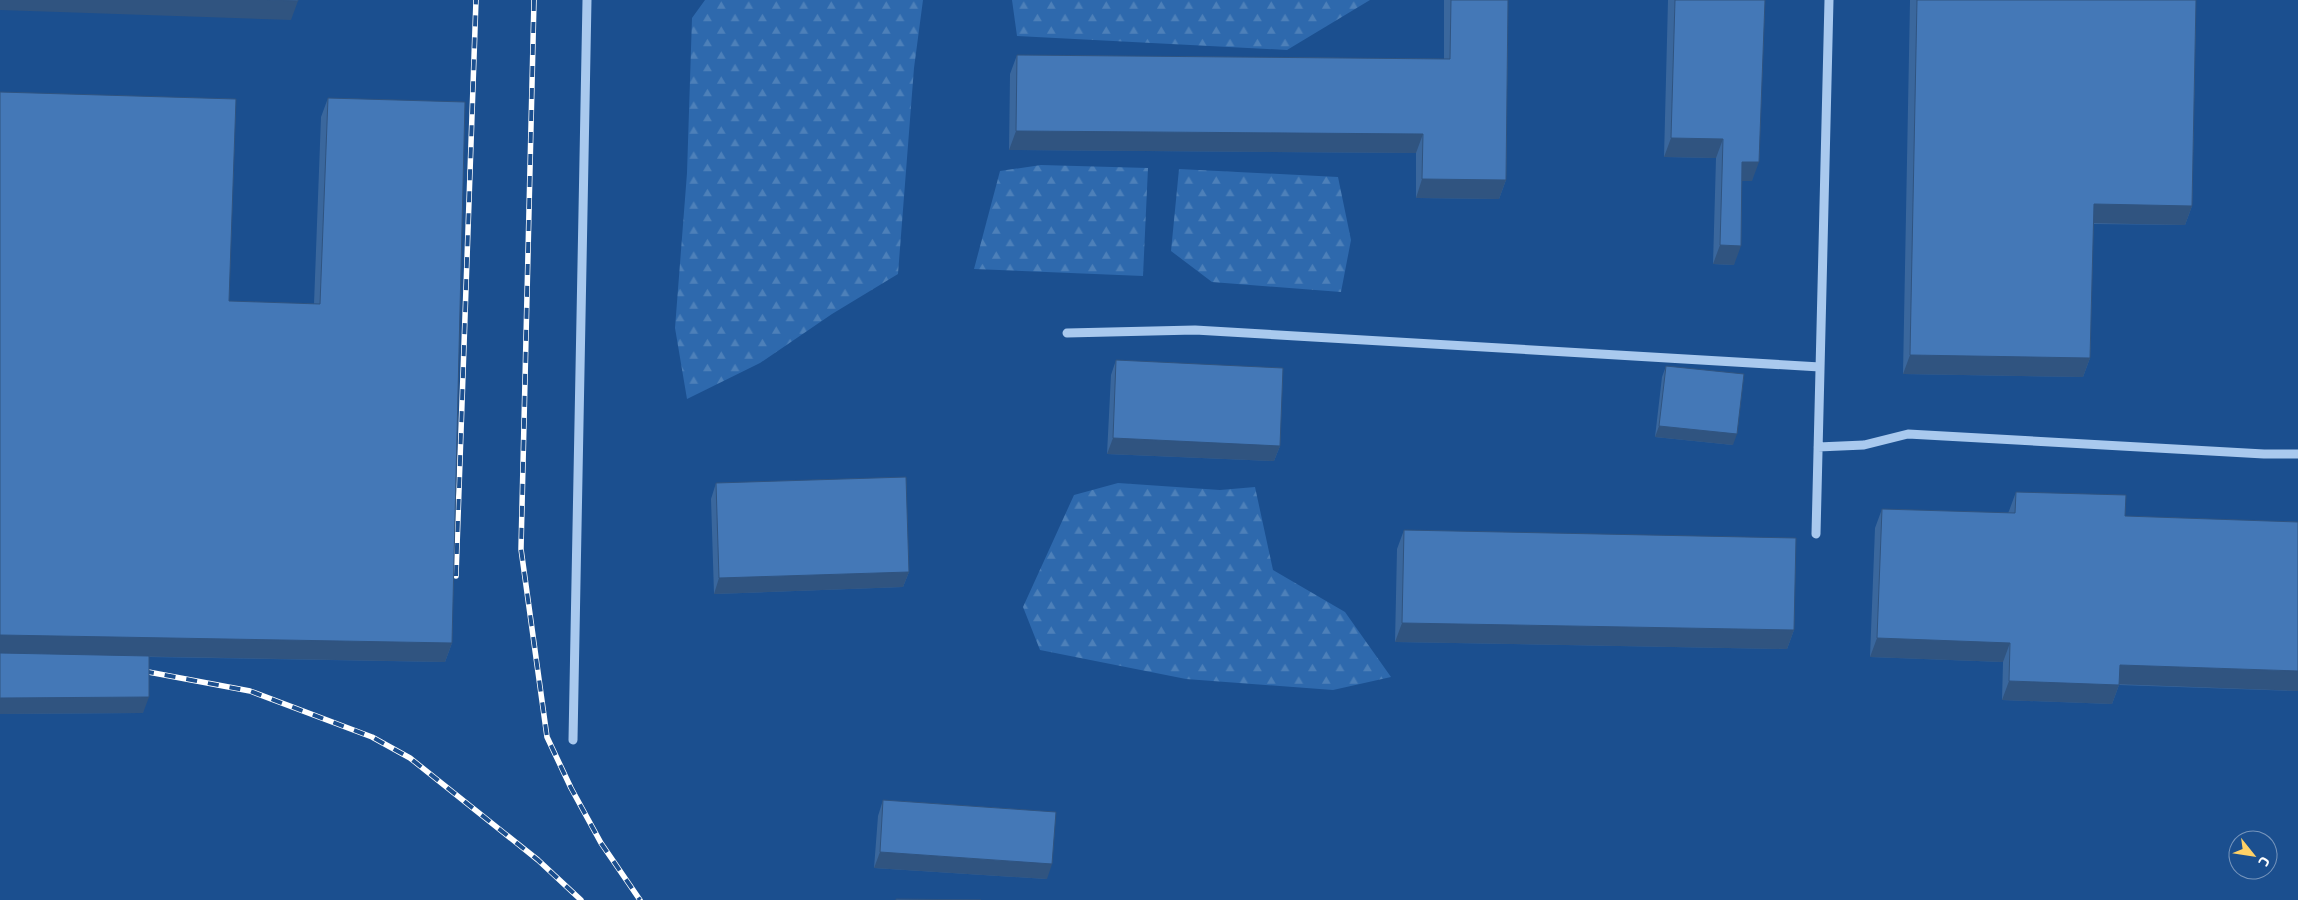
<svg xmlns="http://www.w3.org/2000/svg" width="2298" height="900" font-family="'Exo 2',sans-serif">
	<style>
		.forest { fill: url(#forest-firs) }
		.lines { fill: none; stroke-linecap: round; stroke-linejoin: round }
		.minor { stroke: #a9c9ee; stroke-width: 9 }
		.rail-casing { stroke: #fff; stroke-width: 5.5 }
		.rail { stroke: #1b4f8f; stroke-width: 4; stroke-dasharray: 11; stroke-linecap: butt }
		.wall { fill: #3a679d }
		.shaded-wall { fill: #305480 }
		.building { fill: #4478b7; stroke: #305480 }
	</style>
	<defs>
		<pattern id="forest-firs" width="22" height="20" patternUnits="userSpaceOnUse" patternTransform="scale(1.25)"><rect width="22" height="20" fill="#2e69ad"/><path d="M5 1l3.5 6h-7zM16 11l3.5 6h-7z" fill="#4d80b9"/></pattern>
	</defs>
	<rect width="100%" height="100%" fill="#1b4f8f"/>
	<path class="forest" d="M705,0H923L914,68L898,274L832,314L760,363L687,399L675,328L687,173L692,18Z
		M1012,0H1370L1287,50L1017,36Z
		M1041,165L1148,168L1143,276L974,269L1000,171Z
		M1179,169L1338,177L1351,240L1341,292L1212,282L1171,251Z
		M1118,483L1220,490L1255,487L1273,570L1345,612L1391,677L1333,690L1186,679L1040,650L1023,607L1074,495Z"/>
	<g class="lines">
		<path class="minor" d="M1067,333L1195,330L1820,367
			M1818,447L1864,445L1908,434L2264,454H2298
			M1816,534L1829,0
			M573,740L587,0"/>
		<g class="rail-casing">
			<path id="rail" d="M534,0L521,549L547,737L571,788L601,843L640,900
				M456,576L476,0
				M143,671L250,691L372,737L410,758L538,860L581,900"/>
		</g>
		<use href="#rail" class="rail"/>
	</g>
	<path class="wall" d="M1444,0H1508L1506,180L1499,199L1416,198V153L1009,150L1010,74L1017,55L1444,59Z
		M1668,0H1765L1752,181H1742L1734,265L1713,264L1716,158L1664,157Z
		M1910,0H2196L2192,206L2185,225L2093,224L2090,358L2083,377L1903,374Z
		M0,92L229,301L314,304L321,117L328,98L452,643L445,662L149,657L143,713L0,714Z
		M1116,360L1280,446L1274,461L1107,454L1111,375Z
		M1666,366L1733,445L1655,437L1662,377Z
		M716,483L909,572L903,587L714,594L711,499Z
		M2016,492L2125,516L2298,522V691L2119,685L2112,704L2002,700L2003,662L1870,657L1875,528L1882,509L2008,513L2009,511Z
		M1404,530L1794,630L1787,649L1395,642L1397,549Z
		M883,800L1047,879L874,868L878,816Z"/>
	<path class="shaded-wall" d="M0,0H267L298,1L291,20L0,10Z
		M1016,131L1423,134L1416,153L1009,150Z
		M1671,138L1723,139L1716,158L1664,157Z
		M1742,162H1759L1752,181H1735Z
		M1422,179L1506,180L1499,199L1416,198Z
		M2094,204L2192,206L2185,225L2087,223Z
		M1720,245L1741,246L1734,265L1713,264Z
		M1910,355L2090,358L2083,377L1903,374Z
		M1659,426L1737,434L1733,445L1655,437Z
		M1113,438L1280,446L1274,461L1107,454Z
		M909,572L903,587L714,594L719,578Z
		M1402,623L1794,630L1787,649L1395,642Z
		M0,635L452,643L445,662L0,654Z
		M1877,638L2010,643L2003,662L1870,657Z
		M2120,665L2298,671V691L2113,684Z
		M2009,681L2119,685L2112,704L2002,700Z
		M149,697L143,713L0,714V698Z
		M880,852L1052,864L1047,879L874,868Z"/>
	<path class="building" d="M267,0H298V1Z
		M1451,0H1508L1506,180L1422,179L1423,134L1016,131L1017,55L1450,59Z
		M1675,0H1765L1759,162H1742L1741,246L1720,245L1723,139L1671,138Z
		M1917,0H2196L2192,206L2094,204L2090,358L1910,355Z
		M0,92L236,99L229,301L320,304L328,98L465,102L452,643L0,635Z
		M1116,360L1283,368L1280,446L1113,438Z
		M1666,366L1744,374L1737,434L1659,426Z
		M906,477L909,572L719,578L716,483Z
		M2016,492L2126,495L2125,516L2298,522V671L2120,665L2119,685L2009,681L2010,643L1877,638L1882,509L2015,513Z
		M1404,530L1796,538L1794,630L1402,623Z
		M0,653L149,656V697L0,698Z
		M883,800L1056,812L1052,864L880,852Z
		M896,899L981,900H896Z"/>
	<g transform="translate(2253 855) rotate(120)"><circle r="24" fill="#1b4f8f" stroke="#7695bc"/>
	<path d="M0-4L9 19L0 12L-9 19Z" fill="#ffd166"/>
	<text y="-8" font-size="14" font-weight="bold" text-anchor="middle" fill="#ffffff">С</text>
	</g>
</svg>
